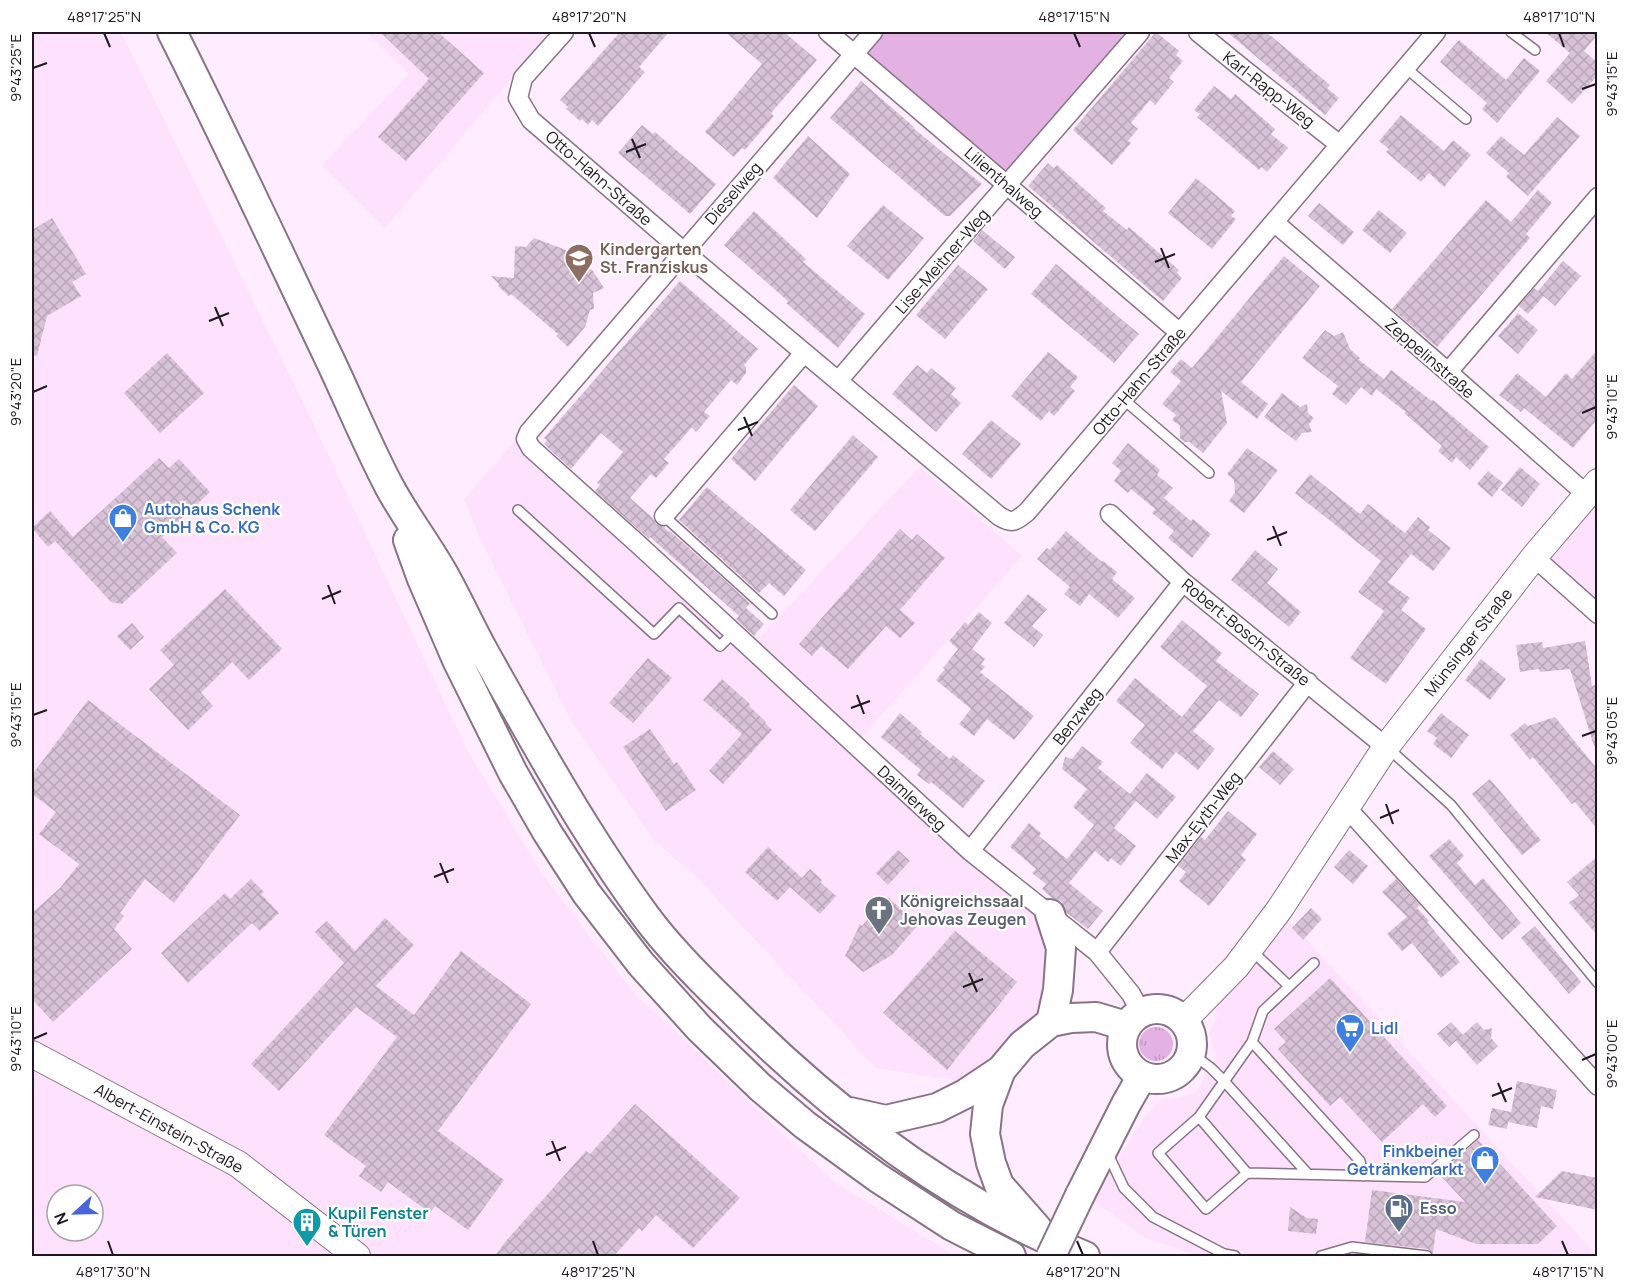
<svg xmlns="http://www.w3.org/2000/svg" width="1629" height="1288" font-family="Manrope,sans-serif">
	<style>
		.built { fill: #fee1fd; fill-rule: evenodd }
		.grass { fill: url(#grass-tufts) }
		.park { fill: #e4b1e3 }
		.building { fill: url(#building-cross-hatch) }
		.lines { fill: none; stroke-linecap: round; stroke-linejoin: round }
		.lane-casing { stroke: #887387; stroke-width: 12 }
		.street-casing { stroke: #887387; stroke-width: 21 }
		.secondary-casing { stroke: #887387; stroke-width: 28 }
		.primary-casing { stroke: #887387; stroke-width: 32 }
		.lane { stroke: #fff; stroke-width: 9 }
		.street { stroke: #fff; stroke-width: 18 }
		.secondary { stroke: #fff; stroke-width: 26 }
		.primary { stroke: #fff; stroke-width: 28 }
		.primary-bridge-casing { stroke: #887387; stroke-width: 32; stroke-linecap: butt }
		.primary-bridge { stroke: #fff; stroke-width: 28 }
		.ticks { fill: none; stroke: #201820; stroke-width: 2 }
		.labels { text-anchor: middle; stroke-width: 4.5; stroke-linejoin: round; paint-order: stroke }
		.street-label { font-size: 16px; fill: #201820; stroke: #fff }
		.education-label { font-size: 16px; font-weight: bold; fill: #785e54; stroke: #fff; text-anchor: start }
		.shop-label { font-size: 16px; font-weight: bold; fill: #366cbe; stroke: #fff; text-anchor: start }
		.worship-label { font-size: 16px; font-weight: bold; fill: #5b616d; stroke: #fff; text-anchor: start }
		.service-label { font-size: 16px; font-weight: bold; fill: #4e5e75; stroke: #fff; text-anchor: start }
		.culture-label { font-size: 16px; font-weight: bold; fill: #0d838f; stroke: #fff; text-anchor: start }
		.neatline { fill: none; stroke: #201820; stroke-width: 2 }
		.ticks-label { font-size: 15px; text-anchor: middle; fill: #201820 }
	</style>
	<defs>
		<pattern id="grass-tufts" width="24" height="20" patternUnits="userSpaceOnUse" patternTransform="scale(1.5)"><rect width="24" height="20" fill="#e4b1e3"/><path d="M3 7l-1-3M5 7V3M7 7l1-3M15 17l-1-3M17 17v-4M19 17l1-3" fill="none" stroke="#c398c2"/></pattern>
		<pattern id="building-cross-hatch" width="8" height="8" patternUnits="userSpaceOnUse" patternTransform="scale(1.5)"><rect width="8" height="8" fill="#d8c2d7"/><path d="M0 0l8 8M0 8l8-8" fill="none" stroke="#b9a6b8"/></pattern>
	</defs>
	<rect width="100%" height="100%" fill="#ffecfe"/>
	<path class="built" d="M32,32H121L316,429L467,750L544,877L634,993L834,1182L956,1256H32ZM57,1195H93V1231H57Z
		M366,32H550L385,228L322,165L409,74Z
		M515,441L639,545L750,648L919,467L1022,556L855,745L1035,913L1047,947L1043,989L1036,1021L962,1081L876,1068L697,878L654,840L571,721L481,541L464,499Z
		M1597,482V614L1544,565Z
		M1279,910L1567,1223L1597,1256H1197L1144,1237L1093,1200L1147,1114L1161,1100L1177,1098L1196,1092L1217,1057L1209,1033L1219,1013L1204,999Z"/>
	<path class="grass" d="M1139 1044a17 17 0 1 1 34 0a17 17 0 1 1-34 0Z"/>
	<path class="park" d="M885,32H1128L1007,172L867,53Z"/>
	<path class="building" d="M380,32H438L484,73L406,161L378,137L429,79Z
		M620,32H669L639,67L645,72L598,126L592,120L588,125L582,119L580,121L566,109L568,107L560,100Z
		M725,32H784L817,60L771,113L774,116L745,150L742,148L734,157L705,132L762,64Z
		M1156,32L1179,51L1176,55L1183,61L1169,78L1174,82L1155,105L1150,100L1131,123L1138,129L1128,141L1131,143L1112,165L1073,130Z
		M1227,32H1266L1330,85L1327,88L1339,98L1325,115Z
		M1545,32H1598V34L1584,51L1598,63V75L1572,104L1546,81L1570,53Z
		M1459,40L1506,80L1524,58L1540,71L1497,123L1482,109L1487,103L1440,62Z
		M861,81L914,127L913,128L982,184L950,216H945L830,118Z
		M1214,86L1231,99L1235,94L1275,129L1271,134L1288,148L1267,172L1261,167L1259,170L1197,117L1200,114L1194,110Z
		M1401,115L1444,151L1453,140L1471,155L1444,187L1429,173L1421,182L1386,152L1389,149L1379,141Z
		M1557,117L1580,136L1528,196L1506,177L1509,173L1486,153L1501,136L1524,155Z
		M642,125L653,134L655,132L716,184L690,214L618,153Z
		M808,136L850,174L817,218L773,178Z
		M1048,163L1054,168L1057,165L1106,208L1103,211L1127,230L1129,227L1179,270L1177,273L1182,278L1163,301L1028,186Z
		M1196,178L1235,211L1231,216L1236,219L1212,249L1168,213Z
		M1538,190L1552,203L1526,234L1530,238L1437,347L1392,309L1486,200L1511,222Z
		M1319,203L1354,232L1343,245L1308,216Z
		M883,205L924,238L888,280L847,246Z
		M1379,210L1407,233L1390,253L1362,230Z
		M754,211L806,259L803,262L865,314L838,348L786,303L788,301L724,245Z
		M52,218L86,274L72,282L81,296L47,316L37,356L32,355V230Z
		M982,230L1015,257L1005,269L973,241Z
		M534,238L566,250L593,271L604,288L593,293L594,309L590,310L585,327L568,347L556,336L558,334L511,294L509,296L498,286L499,284L491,276L514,278L515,246L526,247Z
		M1284,256L1320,286L1241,382L1268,404L1257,419L1221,391L1227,423L1203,453L1189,442H1185L1180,438V426L1172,420L1176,415L1162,404L1181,381L1170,372L1181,359L1192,368Z
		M1563,261L1581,276L1555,306L1538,291Z
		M1056,264L1139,334L1114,363L1031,294Z
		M958,265L988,289L945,339L916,315Z
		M680,281L758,349L744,365L746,367V373L737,385L731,380L704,412L710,416L696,432L692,427L664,459L669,463L656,478L651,474L630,498L653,518L656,524L664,527L669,532L670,531L750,603L746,608L764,624L754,636L736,619L739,616L650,537L649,539L595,491L600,485L597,483L623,452L601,433L571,469L544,444L547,440L544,438Z
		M1534,288L1544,296L1528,314L1519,306Z
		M1518,313L1538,330L1518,354L1498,336Z
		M1325,330L1334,336L1343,332L1350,349L1360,358L1359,360L1384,379L1381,383L1391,370L1432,401L1433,400L1489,447L1470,470L1456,457L1452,463L1438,451L1442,446L1404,413L1406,412L1376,389L1372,396L1361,387L1346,405L1332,394L1338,386L1302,358Z
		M1598,349V418L1573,448L1524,408L1521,412L1499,395L1517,373L1546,397L1566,373L1572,379Z
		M1048,352L1078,377L1070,387L1075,391L1054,416L1049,411L1041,421L1011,396Z
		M167,353L204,393L160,433L124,393Z
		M917,365L927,373L931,368L956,388L951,394L961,403L936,432L892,394Z
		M794,385L818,406L755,481L731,459Z
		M1282,393L1300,407L1307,404L1308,413L1314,418L1309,424L1312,432L1302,433L1296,441L1264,417Z
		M991,420L1021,444L991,479L962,454Z
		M853,435L878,457L815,531L790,510Z
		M1128,443L1160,470L1157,475L1173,488L1164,498L1191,521L1193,519L1211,534L1192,558L1168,538L1174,531L1152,513L1155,509L1131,489L1128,493L1114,481L1121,471L1112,463Z
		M1247,448L1278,470L1244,513L1229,501L1235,493L1234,480L1227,474Z
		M159,458L169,468L179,459L210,492L162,537L177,553L122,604L111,602L55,541L48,547L32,528L50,511L73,537Z
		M1520,467L1540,484L1522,507L1501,490Z
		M1488,471L1503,483L1492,497L1477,484Z
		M1310,474L1360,514L1368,504L1405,533L1418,517L1430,527L1428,530L1451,548L1433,571L1411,554L1388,582L1410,598L1401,610L1426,629L1386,684L1350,658L1384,611L1358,592L1381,561L1295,493Z
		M707,487L806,570L784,596L769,583L759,593L679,520Z
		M900,529L912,540L917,534L945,558L900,610L915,623L900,638L886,626L848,669L821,646L812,656L799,644Z
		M1066,531L1102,562L1103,561L1117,572L1112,579L1135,598L1118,618L1089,594L1080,606L1064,594L1070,587L1037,559L1047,548L1050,550Z
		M1255,550L1278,569L1267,583L1301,612L1289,627L1231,580Z
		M225,589L282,649L249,680L232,662L201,693L213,706L188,730L149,689L174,665L160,650Z
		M1028,594L1047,609L1032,626L1043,635L1034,647L1004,623Z
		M979,612L992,623L972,649L985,659L981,664L985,667L980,672L1034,716L1014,740L987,719L974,736L959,724L971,709L936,680L945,669L943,668L958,649L949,641L965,622L968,625Z
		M1182,620L1222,653L1216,661L1259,694L1241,717L1219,700L1193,731L1215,749L1198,770L1176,752L1162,769L1130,743L1145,725L1116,701L1135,678L1182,717L1207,686L1160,647Z
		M132,623L144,637L130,650L117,636Z
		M1585,641L1592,686L1598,684V745L1594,746L1570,669L1540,672L1539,669L1520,672L1516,645L1542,642L1543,648Z
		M648,658L672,678L633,723L609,703Z
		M1481,659L1506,679L1490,700L1465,680Z
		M722,679L750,704L749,706L766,722L765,723L772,730L723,784L709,771L742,734L703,700Z
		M88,700L240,815L174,903L145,879L120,913L124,916L114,929L132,949L53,1022L32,999V913L60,888L79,864L39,834L56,812L32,794V775Z
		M900,713L922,732L920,734L950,759L953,755L985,781L963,808L931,782L929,784L917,775L921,770L881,737Z
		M1441,713L1469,735L1451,758L1433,744L1437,738L1427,731Z
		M1555,717L1598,770V830L1575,802L1572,804L1533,757L1530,760L1510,735L1525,723L1528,726Z
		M650,729L674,764L677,762L696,790L666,811L623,747Z
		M1082,746L1103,762L1098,768L1130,794L1147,773L1176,797L1157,819L1136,801L1114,828L1136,846L1121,866L1111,858L1108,862L1095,851L1069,883L1103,911L1088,929L1067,913L1061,901L1052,898L1042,889L1046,884L1032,873L1036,869L1010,847L1029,823L1041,833L1039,836L1067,859L1094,825L1073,807L1087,789L1062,769L1065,757L1072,759Z
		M1273,751L1294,769L1280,785L1259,767Z
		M1490,779L1541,840L1522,855L1472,794Z
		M1228,811L1257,834L1241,855L1246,860L1209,906L1179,881L1186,872L1178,866L1201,837L1205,840Z
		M1449,839L1464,856L1457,863L1475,885L1483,878L1521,923L1502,940L1429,856Z
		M768,847L802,878L810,869L822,880L820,882L836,896L820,914L790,887L777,901L745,872Z
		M898,850L910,861L888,885L876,873Z
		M1349,850L1368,866L1353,884L1334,867Z
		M1598,856V936L1569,903L1579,895L1567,882Z
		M251,879L264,892L261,894L279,913L260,931L252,923L188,983L161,953L225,893L230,899Z
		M1396,879L1420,905L1407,917L1382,892Z
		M888,897L918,925L892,955L863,972L845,956L860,924L862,926Z
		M1311,908L1322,919L1303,940L1292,928Z
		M1417,908L1429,921L1427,922L1460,962L1441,978L1412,943L1402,951L1387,934Z
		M385,918L414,945L376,986L414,1015L461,951L531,1004L438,1131L504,1180L468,1230L435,1206L430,1213L388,1182L381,1192L359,1176L366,1166L324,1135L397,1037L356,1007L279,1091L251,1064L344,963L315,932L327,921L355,951Z
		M1535,926L1581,982L1569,994L1521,938Z
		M955,931L1017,982L947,1070L883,1013Z
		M1330,978L1447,1106L1435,1117L1423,1104L1382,1142L1340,1097L1330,1106L1278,1049L1286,1042L1274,1029Z
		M1451,1022L1463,1035L1449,1047L1437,1034Z
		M1477,1022L1484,1030L1492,1028L1491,1038L1498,1046L1477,1065L1456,1041Z
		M1517,1081L1557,1090L1553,1109L1541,1106L1537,1128L1508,1122L1507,1129L1488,1125L1492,1108L1511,1112Z
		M635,1104L740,1198L693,1248L656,1215L642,1231L639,1228L613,1257H494L506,1241L586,1151L590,1154Z
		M1478,1140L1557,1226L1538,1244H1476L1436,1229L1433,1253L1428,1249L1365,1242L1372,1190L1465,1202L1439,1174Z
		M1562,1171L1598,1178V1210L1535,1197Z
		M1290,1207L1307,1218L1318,1219L1316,1234L1288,1231Z"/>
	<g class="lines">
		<g class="lane-casing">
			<path id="lane" d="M1511,32L1535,50
				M1406,68L1466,119
				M1123,399L1209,473
				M518,510L654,634L679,608L720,646L733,633
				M664,516L772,614
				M1388,748L1451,805L1598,983
				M1251,950L1289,986
				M1314,963L1263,1011L1252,1042L1199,1117L1158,1153L1206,1209L1247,1173L1425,1177L1474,1135
				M1252,1042L1360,1161L1363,1176
				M1191,1053L1211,1068L1224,1081L1308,1174
				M1199,1117L1247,1173
				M1107,1152L1124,1188L1153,1217L1224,1254L1235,1256
				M1321,1256L1352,1247L1427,1256"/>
		</g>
		<g class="street-casing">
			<path id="street" d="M564,32L523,78L518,98L531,120L683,251L999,516C1012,524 1015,522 1027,512L1436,32
				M828,32L1180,333
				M873,32L529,432L526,439L531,448L639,545L970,851L1097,952L1131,994L1141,1013
				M1198,32L1242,68L1340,145
				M1274,222L1448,372L1586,494
				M1448,372L1598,197
				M838,381L957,242L1140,32
				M1110,514L1183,582L1386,747
				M664,516L804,353
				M1534,557L1598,614
				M1346,807L1598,1086
				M970,851L1183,582
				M1097,952L1308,682"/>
		</g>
		<g class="secondary-casing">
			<path id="secondary" d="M1183,1021L1236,967L1279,910L1386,747L1534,557L1598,482
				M32,1054L238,1164L357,1256"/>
		</g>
		<g class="primary-casing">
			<path id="primary" d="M172,32C226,139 277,249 329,358C349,400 367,444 389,486C405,516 426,543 443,573C457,598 469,624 483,650C534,741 585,834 647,918C670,949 699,978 727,1005C830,1109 949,1201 1085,1256
				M408,540L422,579L457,660L513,773L547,832L587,894L641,964L700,1029L760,1087L805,1125L878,1178L952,1226L1011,1256
				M1050,914L1061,948L1058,990L1051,1022
				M1122 1044a35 35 0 1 1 70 0a35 35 0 1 1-70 0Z
				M1001,1070L988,1105L985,1134L991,1163L999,1185L1037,1228
				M850,1112L886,1120L937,1108L965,1094L1001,1070L1022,1045L1051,1022L1071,1018L1096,1017L1126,1026
				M1080,1195L1126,1104L1142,1076"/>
		</g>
		<use href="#lane" class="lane"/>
		<use href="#street" class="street"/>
		<use href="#secondary" class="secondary"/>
		<use href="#primary" class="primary"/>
		<g class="primary-bridge-casing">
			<path id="primary-bridge" d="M1051,1256L1080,1195"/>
		</g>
		<use href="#primary-bridge" class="primary-bridge"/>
	</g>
	<path class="ticks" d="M104,33L110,47M589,33L595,47M1074,33L1080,47M1559,33L1564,47M33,68L47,63M1582,89L1596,84M632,139L640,158M626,152L646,144M1161,248L1169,268M1155,262L1175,254M215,307L223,326M209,321L229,313M33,392L47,386M1582,413L1596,407M744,417L752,436M738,430L758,422M1273,526L1281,546M1267,540L1287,532M328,585L335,604M322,599L341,591M857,695L864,714M851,708L870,701M33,715L47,710M1582,736L1596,731M1386,804L1393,824M1380,818L1399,810M440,863L448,883M434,877L454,869M969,973L977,992M963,987L983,979M33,1039L47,1033M1582,1060L1596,1054M1498,1083L1506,1102M1492,1096L1512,1088M552,1141L560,1161M546,1155L566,1147M108,1241L113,1255M593,1241L598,1255M1077,1241L1083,1255M1562,1241L1568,1255"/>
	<defs>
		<g id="school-pin" transform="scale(1.5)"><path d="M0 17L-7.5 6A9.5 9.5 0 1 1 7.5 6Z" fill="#8d6e63" stroke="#fff"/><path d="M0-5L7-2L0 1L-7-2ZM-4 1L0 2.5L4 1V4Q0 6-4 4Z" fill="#fff"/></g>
		<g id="shop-pin" transform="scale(1.5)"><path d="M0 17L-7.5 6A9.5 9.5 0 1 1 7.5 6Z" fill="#3f7fe0" stroke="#fff"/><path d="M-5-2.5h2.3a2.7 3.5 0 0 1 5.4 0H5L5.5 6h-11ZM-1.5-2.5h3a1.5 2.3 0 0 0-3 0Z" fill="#fff"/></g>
		<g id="church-pin" transform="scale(1.5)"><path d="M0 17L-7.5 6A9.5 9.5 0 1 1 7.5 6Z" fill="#6b7280" stroke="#fff"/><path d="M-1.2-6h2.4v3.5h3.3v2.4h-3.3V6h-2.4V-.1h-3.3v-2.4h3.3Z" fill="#fff"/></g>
		<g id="supermarket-pin" transform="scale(1.5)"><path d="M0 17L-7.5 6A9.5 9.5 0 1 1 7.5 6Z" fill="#3f7fe0" stroke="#fff"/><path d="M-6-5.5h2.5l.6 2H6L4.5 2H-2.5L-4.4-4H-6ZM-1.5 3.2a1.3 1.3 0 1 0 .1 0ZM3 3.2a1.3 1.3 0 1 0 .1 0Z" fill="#fff"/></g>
		<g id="fuel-pin" transform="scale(1.5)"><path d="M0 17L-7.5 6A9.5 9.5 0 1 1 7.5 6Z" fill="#5c6f8a" stroke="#fff"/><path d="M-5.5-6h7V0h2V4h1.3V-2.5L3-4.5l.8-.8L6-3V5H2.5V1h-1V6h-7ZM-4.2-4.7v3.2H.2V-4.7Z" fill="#fff"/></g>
		<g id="building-pin" transform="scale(1.5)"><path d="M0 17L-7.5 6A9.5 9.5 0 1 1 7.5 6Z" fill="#0f9aa8" stroke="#fff"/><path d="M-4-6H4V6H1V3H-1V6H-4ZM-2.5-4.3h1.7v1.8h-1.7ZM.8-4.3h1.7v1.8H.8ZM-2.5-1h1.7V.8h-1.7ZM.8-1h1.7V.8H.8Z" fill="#fff"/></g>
	</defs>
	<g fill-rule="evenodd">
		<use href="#school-pin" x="579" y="258"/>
		<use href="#shop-pin" x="123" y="518"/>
		<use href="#church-pin" x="879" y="910"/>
		<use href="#supermarket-pin" x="1350" y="1028"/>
		<use href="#shop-pin" x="1485" y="1160"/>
		<use href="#fuel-pin" x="1399" y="1208"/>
		<use href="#building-pin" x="307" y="1222"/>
	</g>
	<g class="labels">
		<g class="street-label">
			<text transform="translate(1269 89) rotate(38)" y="6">Karl-Rapp-Weg</text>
			<text transform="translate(599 178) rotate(41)" y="6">Otto-Hahn-Straße</text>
			<text transform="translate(1004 182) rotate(41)" y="6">Lilienthalweg</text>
			<text transform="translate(733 193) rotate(-49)" y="6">Dieselweg</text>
			<text transform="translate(942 261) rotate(-49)" y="6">Lise-Meitner-Weg</text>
			<text transform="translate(1430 358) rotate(41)" y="6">Zeppelinstraße</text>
			<text transform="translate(1139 381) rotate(-50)" y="6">Otto-Hahn-Straße</text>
			<text transform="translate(1246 632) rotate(39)" y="6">Robert-Bosch-Straße</text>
			<text transform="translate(1468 642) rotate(-52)" y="6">Münsinger Straße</text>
			<text transform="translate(1077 716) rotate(-52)" y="6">Benzweg</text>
			<text transform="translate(912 798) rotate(43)" y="6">Daimlerweg</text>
			<text transform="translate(1203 817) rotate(-52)" y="6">Max-Eyth-Weg</text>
			<text transform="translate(169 1128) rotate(29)" y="6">Albert-Einstein-Straße</text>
		</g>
		<g class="education-label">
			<text x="600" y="255">Kindergarten<tspan x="600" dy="18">St. Franziskus</tspan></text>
		</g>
		<g class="shop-label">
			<text x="144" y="515">Autohaus Schenk<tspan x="144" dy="18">GmbH &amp; Co. KG</tspan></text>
			<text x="1371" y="1034">Lidl</text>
			<text x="1464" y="1157" text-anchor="end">Finkbeiner<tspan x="1464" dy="18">Getränkemarkt</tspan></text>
		</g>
		<g class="worship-label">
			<text x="900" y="907">Königreichssaal<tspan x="900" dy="18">Jehovas Zeugen</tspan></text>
		</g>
		<g class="service-label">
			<text x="1420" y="1214">Esso</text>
		</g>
		<g class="culture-label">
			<text x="328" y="1219">Kupil Fenster<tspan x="328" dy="18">&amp; Türen</tspan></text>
		</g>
	</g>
	<rect width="1629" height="1288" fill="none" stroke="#ffffff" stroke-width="66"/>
	<g transform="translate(75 1213) rotate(248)"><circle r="28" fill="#ffffff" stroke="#a6a3a6" stroke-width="1.5"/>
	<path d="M0-4.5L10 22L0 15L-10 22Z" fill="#4965d9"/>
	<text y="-9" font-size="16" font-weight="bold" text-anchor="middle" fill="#201820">N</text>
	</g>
	<rect x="33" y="33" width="1563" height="1222" class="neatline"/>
	<g class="ticks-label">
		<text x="104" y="22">48°17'25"N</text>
		<text x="589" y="22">48°17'20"N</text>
		<text x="1074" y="22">48°17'15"N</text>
		<text x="1559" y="22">48°17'10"N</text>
		<text transform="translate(16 68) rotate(-90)" y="5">9°43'25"E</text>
		<text transform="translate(1612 84) rotate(-90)" y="5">9°43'15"E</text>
		<text transform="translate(16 392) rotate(-90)" y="5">9°43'20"E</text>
		<text transform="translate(1612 407) rotate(-90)" y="5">9°43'10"E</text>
		<text transform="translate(16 715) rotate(-90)" y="5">9°43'15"E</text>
		<text transform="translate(1612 731) rotate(-90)" y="5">9°43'05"E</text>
		<text transform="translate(16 1039) rotate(-90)" y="5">9°43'10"E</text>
		<text transform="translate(1612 1054) rotate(-90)" y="5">9°43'00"E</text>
		<text x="113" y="1277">48°17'30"N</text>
		<text x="598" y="1277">48°17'25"N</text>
		<text x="1083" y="1277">48°17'20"N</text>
		<text x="1568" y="1277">48°17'15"N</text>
	</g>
</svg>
